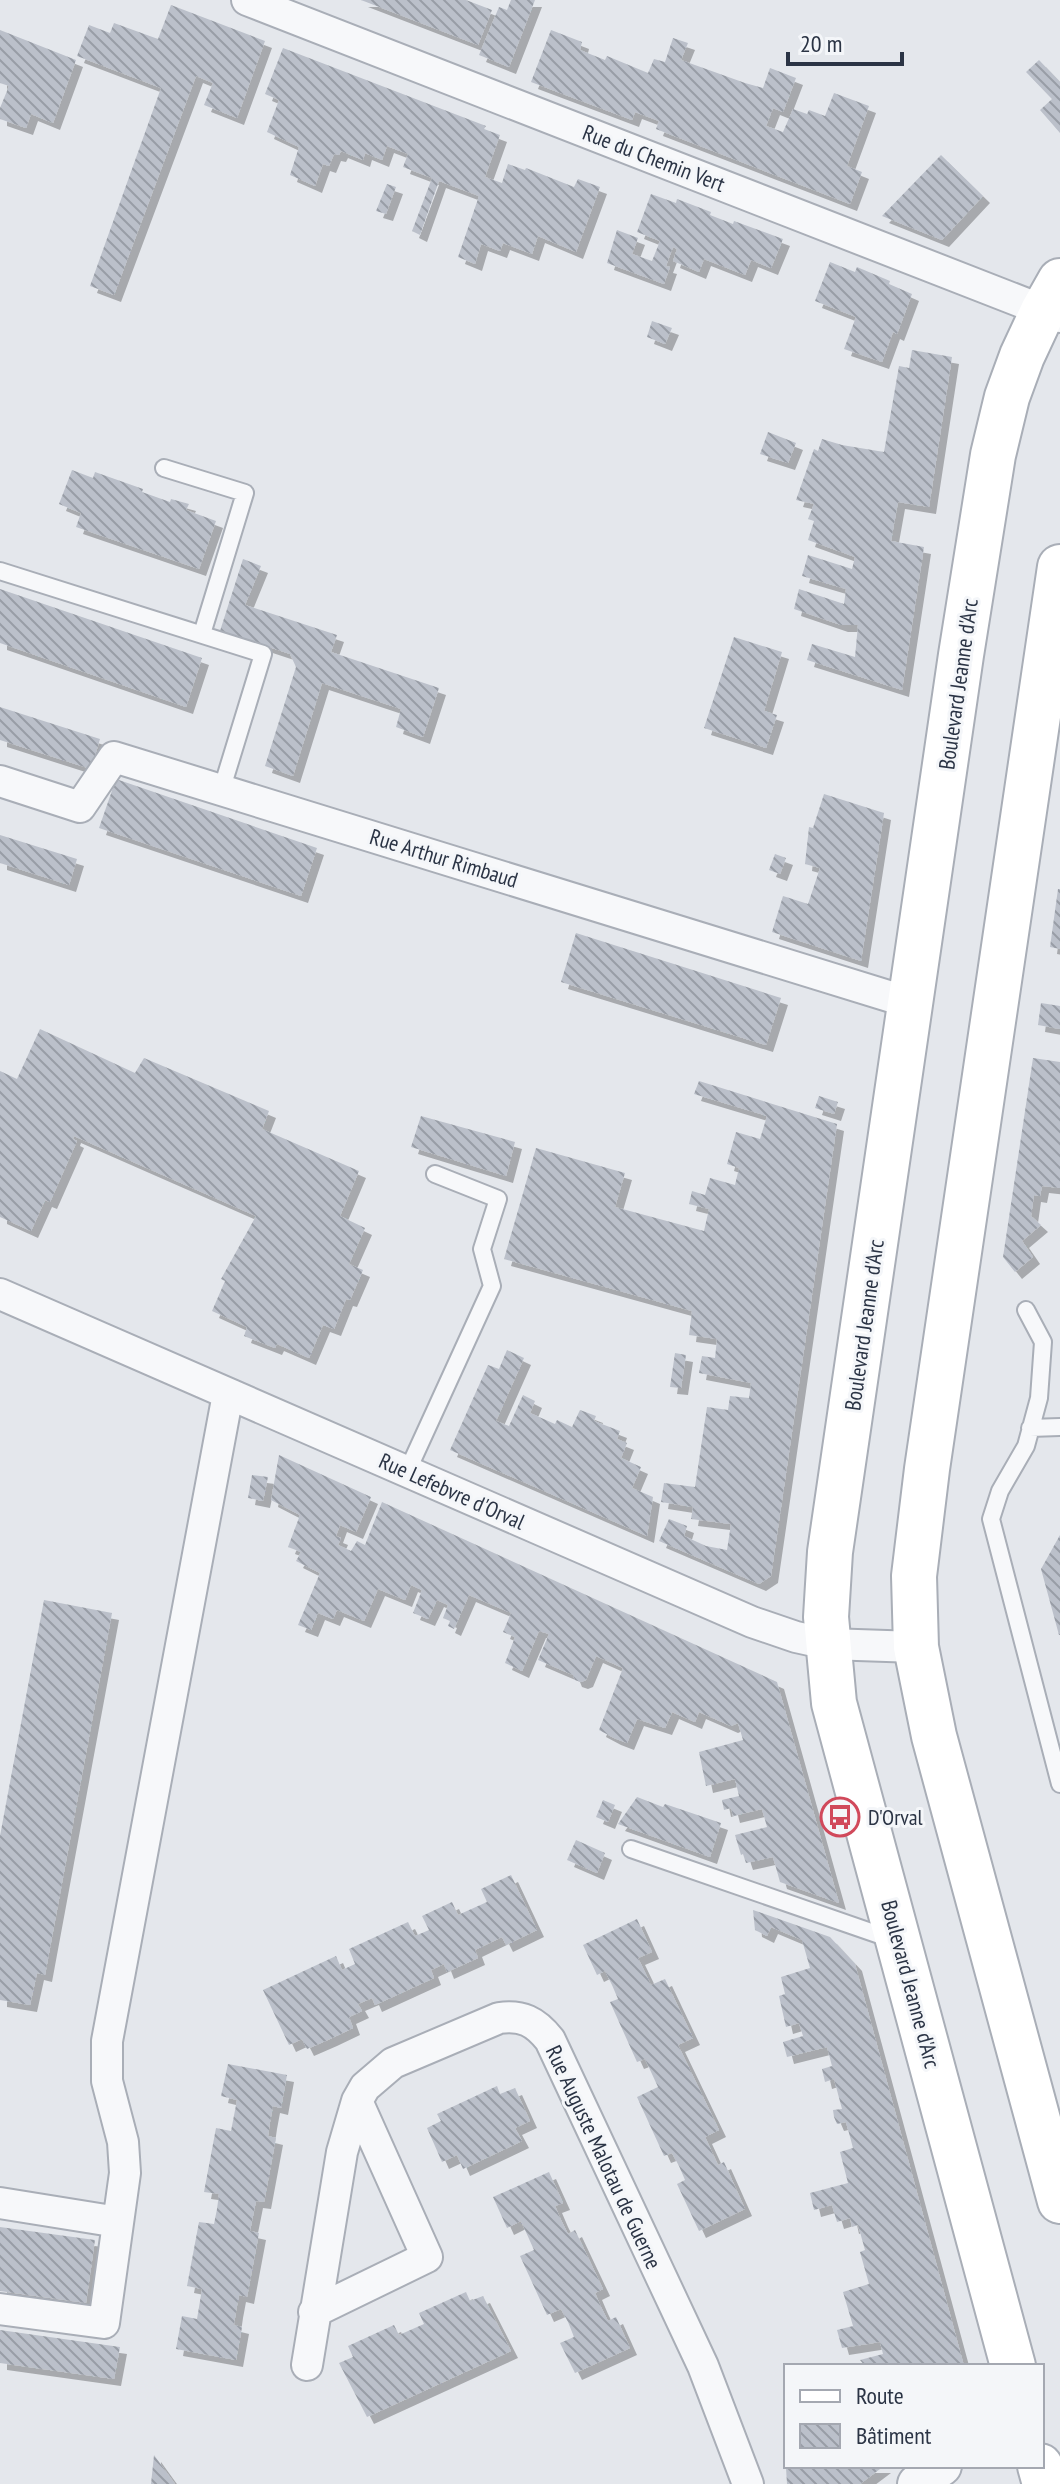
<svg xmlns="http://www.w3.org/2000/svg" width="1060" height="2484" font-family="'PT Sans Narrow',sans-serif">
	<style>
		.building { fill: url(#building-back-hatch); filter: url(#shadow) }
		.lines { fill: none; stroke-linecap: round; stroke-linejoin: round }
		.service-casing { stroke: #a9aeb7; stroke-width: 20 }
		.minor-casing { stroke: #a9aeb7; stroke-width: 34 }
		.tertiary-casing { stroke: #a9aeb7; stroke-width: 42 }
		.secondary-casing { stroke: #a9aeb7; stroke-width: 48 }
		.service { stroke: #f7f8fa; stroke-width: 16 }
		.minor { stroke: #f7f8fa; stroke-width: 30 }
		.tertiary { stroke: #f7f8fa; stroke-width: 38 }
		.secondary { stroke: #fff; stroke-width: 44 }
		.labels { text-anchor: middle; stroke-width: 6; stroke-linejoin: round; paint-order: stroke }
		.street-label { font-size: 22px; fill: #2b3445; stroke: #f4f6f9 }
		.poi-label { font-size: 22px; fill: #2b3445; stroke: #f4f6f9; text-anchor: start }
	</style>
	<defs>
		<pattern id="building-back-hatch" width="6" height="6" patternUnits="userSpaceOnUse" patternTransform="scale(2)"><rect width="6" height="6" fill="#bbc0ca"/><path d="M-1 5l2 2M0 0l6 6M5-1l2 2" fill="none" stroke="#989da6"/></pattern>
		<filter id="shadow"><feDropShadow dx="7" dy="7" stdDeviation="0" flood-color="#0004"/></filter>
	</defs>
	<rect width="100%" height="100%" fill="#e4e7ec"/>
	<path class="building" d="M361,0H466L492,10L478,45Z
		M511,0H535L509,67L479,55L499,7L507,10Z
		M171,5L265,41L237,118L204,105L213,83L196,76L114,295L90,286L161,88L77,56L89,25L110,33L114,23L158,39Z
		M0,30L76,60L53,123L31,114L26,128L0,119V108L9,86L0,83Z
		M551,30L582,42L580,50L605,60L607,56L648,73L654,59L665,62L673,38L688,43L681,60L745,83L763,88L770,68L796,78L783,112L773,108L766,126L783,132L793,109L807,114L809,110L825,116L834,93L869,106L847,166L862,172L850,204L656,129L659,121L635,112L632,120L531,82Z
		M283,48L486,126L484,129L500,135L485,177L502,183L508,164L525,170L526,168L574,187L578,179L600,187L576,252L538,236L532,254L503,243L500,251L481,244L475,264L458,257L479,196L439,181L420,235L412,231L432,178L403,167L408,154L387,146L382,160L365,153L363,160L341,151L339,155L334,154L329,166L323,164L315,186L290,175L299,147L267,132L279,100L265,94Z
		M1039,60L1060,82V133L1040,110L1052,99L1026,72Z
		M941,155L983,196L942,240L882,216Z
		M387,184L396,187L386,214L376,211Z
		M651,194L676,203L677,199L711,212L710,215L733,224L734,221L783,239L771,268L751,260L745,275L704,259L699,272L673,261L677,249L673,247L666,266L670,267L664,284L607,263L617,230L638,238L632,254L652,261L660,241L637,232Z
		M830,262L855,272L857,267L890,281L889,284L912,294L897,334L893,332L882,362L844,349L856,317L815,301Z
		M652,321L672,328L665,344L647,337Z
		M912,350L952,357L929,507L898,502L891,541L924,547L902,690L807,660L812,644L855,657L858,625H841L794,609L799,589L844,604L846,589L802,576L808,555L852,569L855,557L808,540L814,521L808,519L814,504L796,500L814,449L818,451L822,439L842,445L884,452L899,366L909,368Z
		M768,432L796,443L788,463L760,454Z
		M72,470L93,478L95,472L143,489L142,492L170,502L171,499L189,504L186,510L216,521L199,569L76,527L81,513L59,504Z
		M243,559L261,566L245,605L337,635L331,652L439,688L423,737L396,727L401,709L322,683L293,776L265,766L296,667L290,654L220,631Z
		M0,589L202,658L186,707L0,643Z
		M734,637L782,652L764,711L777,715L766,748L704,728Z
		M0,707L100,739L91,769L0,740Z
		M116,779L317,848L301,896L99,828Z
		M824,794L884,813L861,961L772,932L783,896L808,904L820,868L805,864L809,827L813,828Z
		M0,835L77,859L69,885L0,863Z
		M775,854L786,858L780,874L769,870Z
		M1058,889H1060V949L1050,947Z
		M576,933L781,998L766,1045L561,982Z
		M1041,1003L1060,1006V1029L1038,1025Z
		M40,1029L135,1073L144,1058L269,1111L262,1129L359,1171L340,1216L365,1228L349,1264L363,1270L350,1300L346,1299L334,1329L323,1325L309,1358L277,1344L275,1348L244,1336L247,1327L212,1311L225,1281L221,1279L256,1216L74,1136L73,1139L77,1141L50,1202L45,1200L31,1231L0,1217V1071L17,1079Z
		M1033,1058L1060,1062V1188L1042,1186L1040,1196L1034,1195L1031,1216L1041,1225L1022,1241L1033,1257L1015,1272L1003,1257Z
		M699,1081L837,1124L771,1576L759,1584L659,1541L669,1519L687,1526L684,1536L706,1546L727,1550L731,1524L691,1519L693,1507L661,1502L664,1483L695,1487L707,1407L728,1410L730,1396L749,1398L751,1383L699,1373L702,1356L715,1358L717,1339L689,1335L692,1311L504,1259L536,1148L625,1173L615,1207L704,1231L709,1209L689,1204L692,1191L705,1195L710,1178L735,1185L739,1168L727,1164L736,1132L760,1139L767,1116L694,1094Z
		M819,1096L838,1102L834,1114L815,1108Z
		M421,1116L515,1142L506,1176L411,1147Z
		M507,1350L524,1358L496,1421L509,1426L523,1395L535,1401L530,1413L555,1424L557,1420L572,1427L580,1410L596,1416L594,1421L620,1431L617,1439L627,1443L621,1458L641,1467L632,1488L653,1497L647,1536L450,1450L488,1365L499,1369Z
		M675,1353L686,1355L681,1388L670,1387Z
		M279,1455L371,1497L356,1532L340,1525L336,1536L341,1538L338,1545L351,1551L357,1541L365,1545L382,1502L777,1682L839,1903L780,1882L773,1857L746,1863L743,1854L741,1855L735,1835L767,1827L762,1809L733,1816L731,1808L724,1810L722,1800L739,1796L735,1779L706,1786L699,1752L743,1740L738,1723L731,1726L699,1712L695,1722L672,1712L665,1728L637,1719L627,1743L614,1738L599,1730L623,1668L596,1656L586,1680L581,1682L575,1680L573,1675L538,1660L549,1634L539,1631L522,1671L505,1663L515,1637L503,1632L511,1613L469,1595L454,1629L448,1626L450,1621L443,1618L448,1605L437,1600L428,1619L413,1613L422,1590L411,1585L405,1600L378,1589L364,1621L337,1610L333,1619L318,1613L311,1630L298,1625L320,1573L296,1561L301,1552L288,1547L300,1515L271,1500Z
		M252,1475L268,1477L263,1501L248,1498Z
		M1060,1535V1635H1059L1041,1569Z
		M44,1600L112,1613L45,1975L37,1973L30,2005L0,2000V1836Z
		M637,1797L663,1807L665,1804L721,1823L710,1857L618,1824Z
		M603,1800L615,1805L608,1822L596,1817Z
		M576,1840L605,1853L597,1873L567,1860Z
		M511,1875L537,1930L506,1945L502,1937L475,1950L478,1958L447,1972L444,1964L431,1970L434,1978L375,2005L372,1998L358,2004L362,2011L349,2017L353,2028L330,2039L307,2049L302,2039L289,2045L263,1990L336,1956L342,1970L355,1964L349,1949L408,1922L415,1936L429,1930L422,1916L452,1902L458,1915L487,1902L481,1889Z
		M753,1910L830,1937L855,1964L964,2366H865L860,2360L883,2354L880,2342L842,2348L837,2330L853,2326L843,2292L869,2284L860,2252L865,2250L858,2225L852,2227L850,2218L837,2222L832,2205L814,2210L810,2193L848,2183L840,2152L853,2148L846,2122L837,2124L834,2117L833,2110L842,2109L834,2079L825,2082L822,2069L832,2066L827,2047L787,2057L783,2042L803,2036L799,2023L786,2027L779,1996L785,1994L781,1977L810,1968L802,1940L771,1927L767,1936L755,1930Z
		M637,1919L652,1952L638,1958L651,1985L665,1979L693,2038L678,2045L719,2130L705,2137L718,2165L724,2162L745,2209L699,2231L677,2184L685,2180L679,2166L672,2153L664,2156L637,2097L658,2087L645,2059L637,2062L610,2002L618,1999L612,1985L605,1971L597,1975L583,1945Z
		M228,2064L287,2075L281,2108L273,2106L270,2122L268,2136L276,2138L264,2202L256,2201L250,2231L259,2233L247,2297L239,2295L236,2311L234,2325L242,2327L236,2360L176,2349L182,2316L197,2319L202,2289L187,2286L199,2222L214,2224L217,2209L219,2194L204,2192L216,2128L231,2131L237,2100L221,2096Z
		M497,2086L500,2094L515,2088L530,2121L515,2128L522,2141L463,2169L457,2155L442,2162L427,2128L441,2121L437,2114Z
		M549,2172L563,2203L555,2206L561,2220L568,2234L575,2230L603,2289L595,2293L601,2307L608,2321L616,2317L630,2348L575,2373L560,2343L574,2337L568,2322L561,2309L547,2315L520,2256L534,2250L521,2221L507,2228L493,2197Z
		M0,2227L95,2240L86,2303L0,2291Z
		M466,2292L470,2301L483,2296L511,2351L367,2417L339,2363L353,2357L348,2346L394,2325L399,2335L424,2324L419,2313Z
		M0,2330L120,2347L114,2379L0,2363Z
		M154,2455L175,2484H151Z
		M788,2466H884L860,2484H787L786,2468Z"/>
	<g class="lines">
		<g class="service-casing">
			<path id="service" d="M164,468L245,493L202,634
				M0,571L263,654L222,788
				M1026,1310L1043,1342L1039,1398L1026,1446L1000,1491L991,1519L1060,1784
				M1030,1428L1060,1427
				M407,1472L492,1286L482,1249L498,1199L435,1174
				M631,1849L894,1940"/>
		</g>
		<g class="minor-casing">
			<path id="minor" d="M247,0L1060,317
				M0,781L80,807L114,757L911,1003
				M0,1294L752,1622L796,1637L828,1644L916,1647
				M0,2203L118,2222
				M0,2309L104,2323L125,2173L123,2142L107,2081V2041L228,1394
				M314,2312L427,2257L357,2101
				M307,2365L342,2152L357,2101L365,2087L393,2063L499,2018C522,2015 535,2021 550,2040L703,2366L748,2484"/>
		</g>
		<g class="tertiary-casing">
			<path id="tertiary" d="M917,2484L942,2466"/>
		</g>
		<g class="secondary-casing">
			<path id="secondary" d="M1060,567L927,1469L914,1576L916,1647L934,1736L1060,2201
				M1013,2366L834,1703L826,1617L830,1552L961,655L993,455L1007,397L1022,356L1043,311L1060,281
				M1040,2466L1045,2484"/>
		</g>
		<use href="#service" class="service"/>
		<use href="#minor" class="minor"/>
		<use href="#tertiary" class="tertiary"/>
		<use href="#secondary" class="secondary"/>
	</g>
	<defs>
		<g id="bus-ring" transform="scale(2)"><circle r="9.5" fill="#f4f6f9" stroke="#d1495b" stroke-width="1.5"/><path d="M-5-6H5V4H4V6H2V4H-2V6H-4V4H-5ZM-3.5-4V0h7V-4ZM-3.5 1.2v1.5H-2V1.2ZM2 1.2v1.5H3.5V1.2Z" fill="#d1495b"/></g>
	</defs>
	<g fill-rule="evenodd">
		<use href="#bus-ring" x="840" y="1817"/>
	</g>
	<g class="labels">
		<g class="street-label">
			<text transform="translate(654 158) rotate(21)" y="8">Rue du Chemin Vert</text>
			<text transform="translate(958 684) rotate(-82)" y="8">Boulevard Jeanne d'Arc</text>
			<text transform="translate(444 858) rotate(17)" y="8">Rue Arthur Rimbaud</text>
			<text transform="translate(864 1325) rotate(-82)" y="8">Boulevard Jeanne d'Arc</text>
			<text transform="translate(452 1491) rotate(24)" y="8">Rue Lefebvre d'Orval</text>
			<text transform="translate(911 1984) rotate(75)" y="8">Boulevard Jeanne d'Arc</text>
			<text transform="translate(604 2157) rotate(65)" y="8">Rue Auguste Malotau de Guerne</text>
		</g>
		<g class="poi-label">
			<text x="868" y="1825">D'Orval</text>
		</g>
	</g>
	<rect x="784" y="2364" width="260" height="104" fill="#f4f6f9" stroke="#a4a8b1" stroke-width="2"/>
	<rect x="800" y="2390" width="40" height="12" fill="#ffffff" stroke="#a4a8b1" stroke-width="2"/>
	<text x="856" y="2404" font-size="24" fill="#2b3445">Route</text>
	<rect x="800" y="2424" width="40" height="24" fill="url(#building-back-hatch)" stroke="#a4a8b1" stroke-width="2"/>
	<text x="856" y="2444" font-size="24" fill="#2b3445">Bâtiment</text>
	<path d="M788 52v12h114v-12" fill="none" stroke="#2b3445" stroke-width="4"/>
	<text x="800" y="52" font-size="24" fill="#2b3445" stroke="#f4f6f9" stroke-width="6" paint-order="stroke">20 m</text>
</svg>
